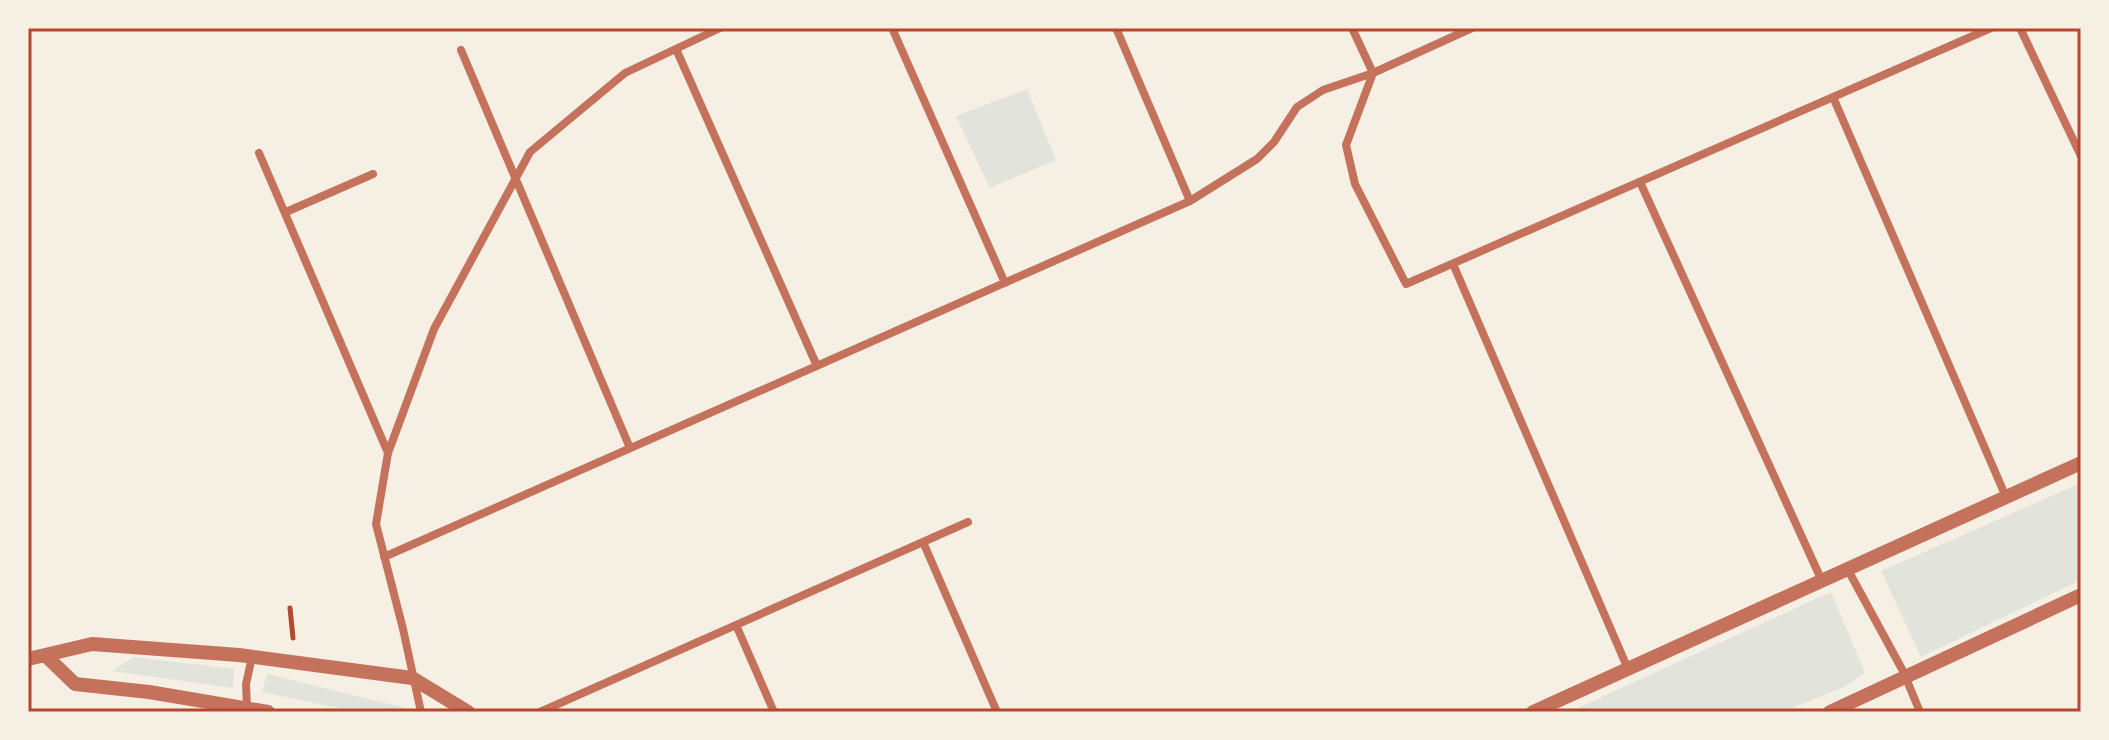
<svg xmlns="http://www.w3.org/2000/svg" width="2109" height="740" font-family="Mulish,sans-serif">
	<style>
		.green { fill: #e2e4dc }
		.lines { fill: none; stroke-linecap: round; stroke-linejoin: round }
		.path { stroke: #b5482f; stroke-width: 5 }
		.minor { stroke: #c5725c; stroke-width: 8 }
		.tertiary { stroke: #c5725c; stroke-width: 14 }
		.neatline { fill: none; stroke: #b5482f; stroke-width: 3 }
	</style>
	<rect width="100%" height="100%" fill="#f6efe4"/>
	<path class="green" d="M1027,89L1056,160L990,188L956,116Z
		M2081,483V580L1921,657L1881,571Z
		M1831,592L1865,673L1846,686L1783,712H1569Z
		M134,657L234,669L233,688L112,671Z
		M267,674L406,708L407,712H357L262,692Z"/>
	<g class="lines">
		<path class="path" d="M290,608L293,638"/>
		<path class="minor" d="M892,28L1005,283
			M1116,28L1190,201
			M1352,28L1373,73L1346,145L1355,184L1406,284L1991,28
			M2020,28L2081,156
			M676,49L817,366
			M461,50L630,448
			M1833,97L2006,497
			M259,153L388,453
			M1640,182L1822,581
			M286,212L373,174
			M1453,264L1628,669
			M923,542L997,712
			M384,557L1190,201L1257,159L1274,142L1297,107L1323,90L1373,73L1472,28
			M1848,570L1903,671L1920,712
			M736,625L774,712
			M247,708L246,684L252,657
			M421,712L403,629L376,524L388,453L434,329L530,152L625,73L720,28
			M540,712L968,522"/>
		<path class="tertiary" d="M46,656L75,684L149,692L268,712
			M28,659L92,644L239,655L412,678L468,712
			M1533,712L2081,463
			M1830,712L2081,595"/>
	</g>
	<rect width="2109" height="740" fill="none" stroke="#f6efe4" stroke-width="60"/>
	<rect x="30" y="30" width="2049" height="680" class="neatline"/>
</svg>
